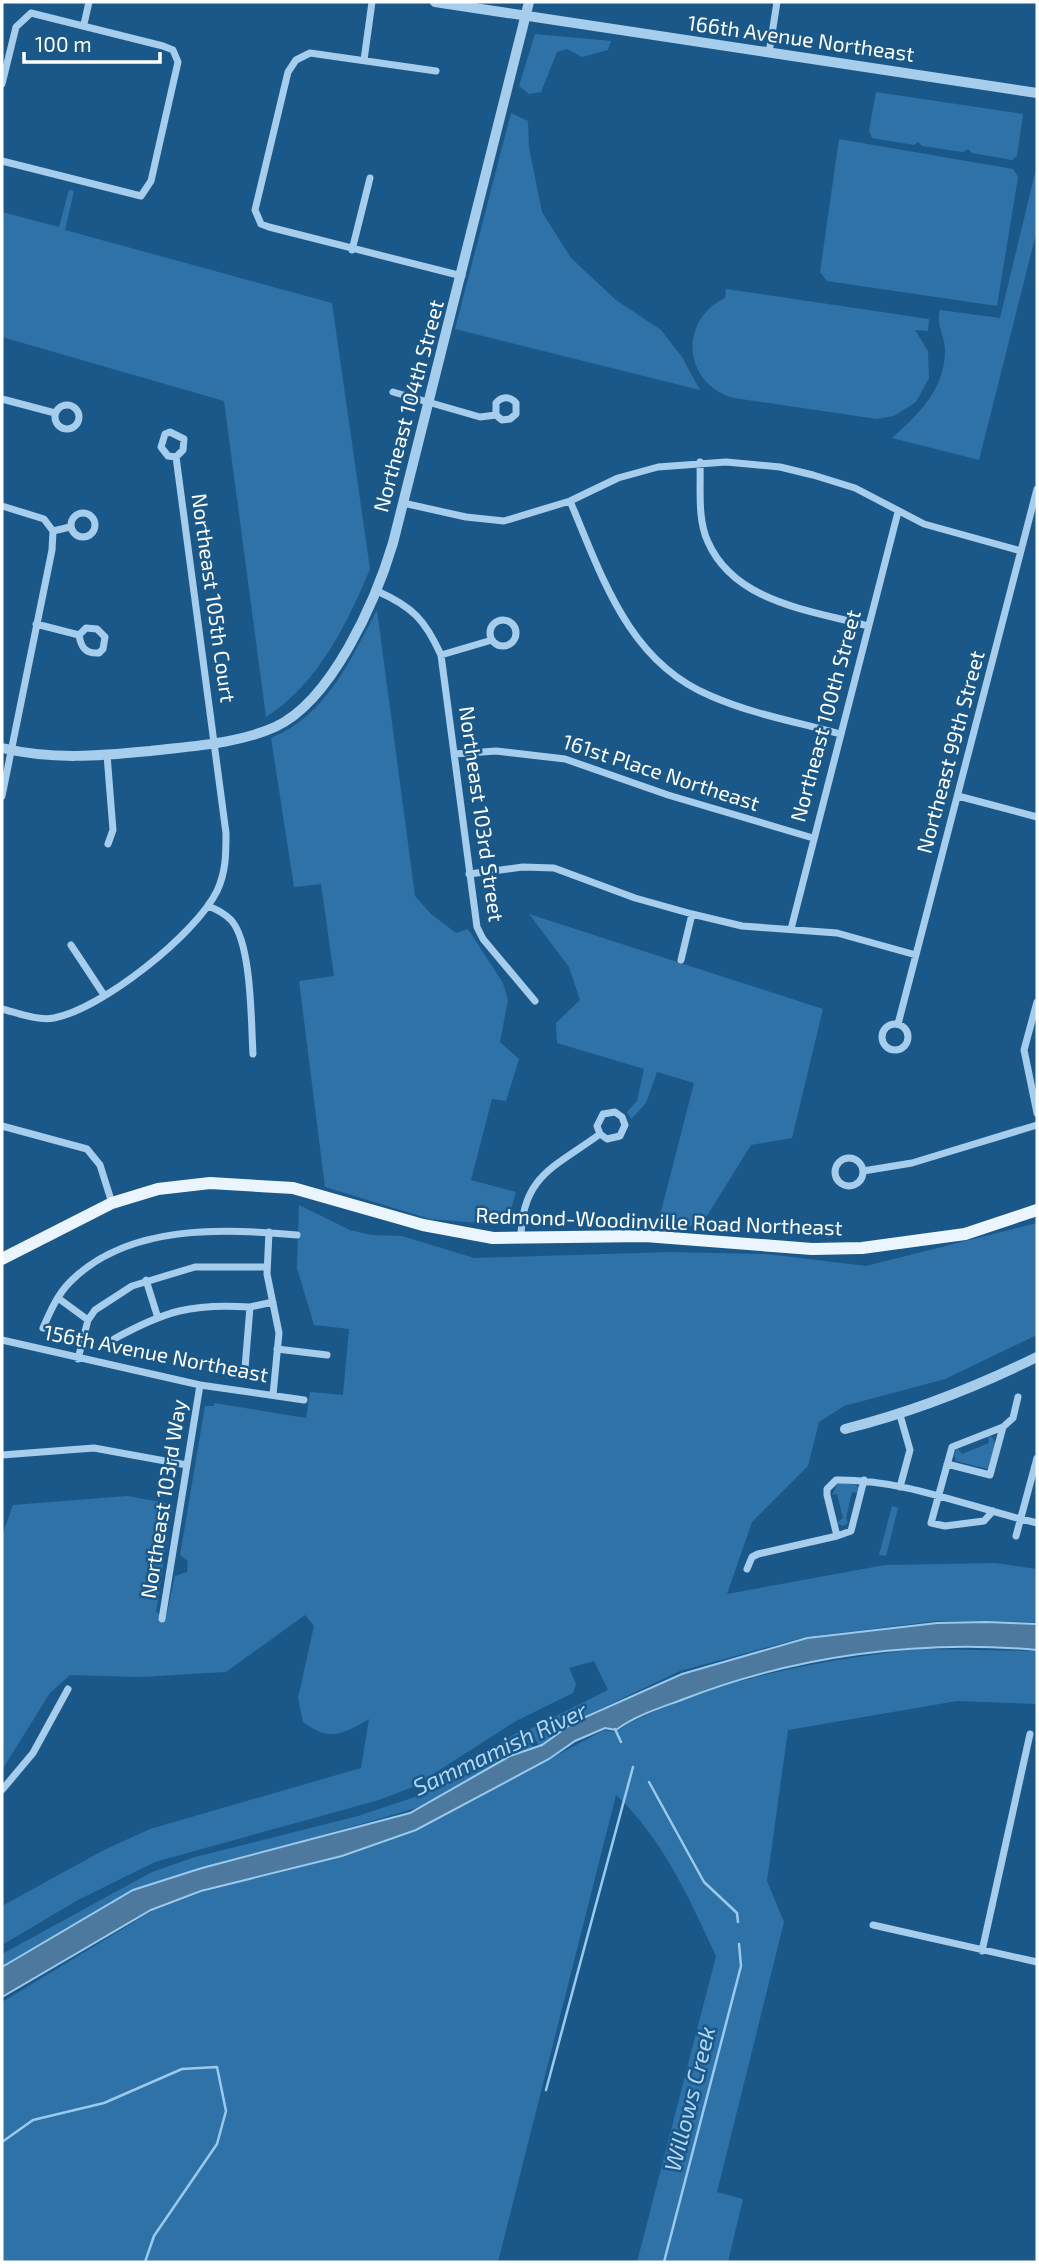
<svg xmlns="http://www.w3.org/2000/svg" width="1039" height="2264" font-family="'Exo 2',sans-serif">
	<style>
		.green { fill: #2e72a8 }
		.water { fill: #4e799e; stroke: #99caee; stroke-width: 2 }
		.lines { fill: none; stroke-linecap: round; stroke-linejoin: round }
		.stream { stroke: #99caee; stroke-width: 2.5 }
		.minor { stroke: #a6cdec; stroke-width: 7 }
		.tertiary { stroke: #a6cdec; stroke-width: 10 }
		.primary { stroke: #ebf5ff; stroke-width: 12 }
		.labels { text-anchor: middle; stroke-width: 5; stroke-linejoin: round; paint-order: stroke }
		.street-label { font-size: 21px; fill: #fff; stroke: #1b588a }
		.water-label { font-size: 23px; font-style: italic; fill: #b1d7f4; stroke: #1b588a }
	</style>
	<rect width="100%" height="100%" fill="#1b588a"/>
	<path class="green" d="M535,34L611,41L608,50L582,57L567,49L557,52L541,92L529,94L519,86Z
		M876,92L1023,114L1017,156L1012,160L972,153L968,149L963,152L922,146L918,142L914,145L872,138L869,131Z
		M511,113L528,121L529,148L542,212L571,258L616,300L661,330L682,357L700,390L455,329Z
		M839,139L1013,169L1018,177L997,306L827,281L820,272Z
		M1037,165V230L979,460L892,438C919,414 944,390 945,352C946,336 935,326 940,310L1000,318Z
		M69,190L74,191L65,230L332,303L370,569C347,624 318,684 266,717L224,401L2,337V212L59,227Z
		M726,289L929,319L928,331L915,330L928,351L929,378L916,402L894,416L877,419L734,398C683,384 678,321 725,298Z
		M377,610L415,896L431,914L456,933L468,929L503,983L508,1000L500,1042L519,1059L506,1101L492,1099L471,1180L516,1192L508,1219L502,1225L430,1219L325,1187L299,981L334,976L321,884L294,887L271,738C327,715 350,660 377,610Z
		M529,914L823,1009L792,1138L751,1145L700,1227L658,1223L694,1083L657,1072L646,1103L631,1119L627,1112L637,1101L644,1069L557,1043L556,1023L580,1000L569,967Z
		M299,1205L350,1230L371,1235L402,1236L474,1258L670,1252L767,1254L866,1266L1037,1223V1335L945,1379L844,1406L819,1422L808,1466L752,1522L727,1594L885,1565L996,1563L1037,1569V1622L937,1621L806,1637L680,1671L577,1720L539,1746L530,1729L608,1690L594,1661L569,1668L576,1684L573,1693L516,1721L413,1787L379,1800L155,1862L78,1900L2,1945V1906L104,1850L150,1829L361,1768L369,1719C343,1734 330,1742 303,1722L298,1698L314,1626L305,1615L226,1672L140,1677L70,1675L50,1693L2,1770V1536L13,1505L127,1496L172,1504L156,1612L166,1617L175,1576L187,1572L188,1561L180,1555L205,1406H214V1403L306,1418L310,1392L343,1395L349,1329L314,1325L297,1268Z
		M988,1436L993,1438L995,1444L988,1469L956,1461L954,1455L957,1448L962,1454L989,1443Z
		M838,1483L854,1484L859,1487L858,1493L852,1492L846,1518L848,1523L843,1526L837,1523L843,1518L837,1494L832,1495Z
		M892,1506L898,1508L886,1556L879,1555Z
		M918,1649L1037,1651V1704L957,1701L788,1730L767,1881L784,1922L717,2192L743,2199L728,2262H637L716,1956C690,1900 662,1837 616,1795L498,2262H2V2002L152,1911L202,1892L342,1857L416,1831L604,1730L616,1732C633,1719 653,1712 673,1704C752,1672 834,1659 918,1649Z
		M523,1729L533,1747L520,1751L423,1806L133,1890L2,1966V1954L152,1872L195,1857L358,1816L415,1797Z"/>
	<path class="water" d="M987,1622L1037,1624V1650C919,1639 794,1656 684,1699C660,1708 636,1715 616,1730L605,1728L575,1741L549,1759L416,1830L342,1856L201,1891L151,1910L2,1997V1967L133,1890L202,1868L410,1813L510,1756L542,1745L574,1722L682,1674L807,1638L937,1623Z"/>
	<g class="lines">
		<path class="stream" d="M615,1729L621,1742
			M649,1782L704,1882L737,1913L738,1922
			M546,2090L633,1767
			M2,2142L33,2120L104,2103L182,2069L217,2067L226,2111L217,2144L154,2236L145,2262
			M664,2262L741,1966L739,1944"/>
		<path class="minor" d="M84,24L89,2
			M769,53L777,2
			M364,60L372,2
			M436,71L310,53L296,60L288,72L255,210L261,224L269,227L462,276
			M2,84L16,27L31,13L163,46L173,50L178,62L151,181L141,196L2,161
			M352,250L370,178
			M393,392L480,417L496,415V403C502,396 510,396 516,403V414L510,419L502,420L496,415
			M2,399L55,413
			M55 417a12 12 0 1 1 24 0a12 12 0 1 1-24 0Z
			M700,462C701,487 697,519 708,542C735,603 811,610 868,626
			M570,501C602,576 628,662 711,696C752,714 797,722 840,734
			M403,503L466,517L504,521L570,501L618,478L658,467L726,462L780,467L813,475L855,488L924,524L1021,551
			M2,506L44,519L53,531L70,527
			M71 525a12 12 0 1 1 24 0a12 12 0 1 1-24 0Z
			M377,591C413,607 425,620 441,655L477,927L483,939L535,1001
			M490 633a13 13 0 1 1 26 0a13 13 0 1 1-26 0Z
			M36,624L79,635C81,647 85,654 99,653L103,649L105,637L97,629L86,628L79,635
			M441,655L492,640
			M455,754L496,751L565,759L668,795L813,838
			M107,755L113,830L108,844
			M2,796L52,550L53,531
			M958,796L1037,817
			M469,874L523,867L554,868L635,898L692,914L742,926L837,933L916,955
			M208,906C216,909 225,914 231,920C252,943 251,1023 253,1054
			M791,929L898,512
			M71,945L104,995
			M681,960L692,914
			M1037,1002L1024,1050L1037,1113
			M2,1009C18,1013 37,1021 54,1018C102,1009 196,934 217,891C226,872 226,854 226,833L176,457L183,450L184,439L170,432L165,434L161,447L168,456L176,457
			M882 1037a13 13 0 1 1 26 0a13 13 0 1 1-26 0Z
			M898,1024L1037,489
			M2,1126L87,1149L100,1165L112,1203
			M835 1172a14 14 0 1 1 28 0a14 14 0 1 1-28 0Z
			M863,1171L912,1163L1037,1125
			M269,1232L267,1274L279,1333L273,1395
			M521,1239C521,1176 555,1167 600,1134L607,1139L620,1136L625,1125L622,1117L615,1112L603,1114L597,1126L600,1134
			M146,1280L157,1315
			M58,1298L88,1320
			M43,1328C50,1312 57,1295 70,1282C127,1224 224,1228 297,1235
			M114,1339C165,1311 192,1303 250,1307
			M2,1340L200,1385L304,1400
			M277,1349L327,1355
			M78,1359L88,1320L95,1310L132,1286L195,1267H267
			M245,1368L250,1307L273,1302
			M900,1415L910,1450L900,1487
			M1003,1427L1013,1418L1018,1397
			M2,1455L94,1448L187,1465
			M947,1464L990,1475L1003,1427L952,1447L931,1523L945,1526L984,1521L993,1511
			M864,1480L851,1531L837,1536L827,1495V1489L836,1480C905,1479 971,1508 1037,1523
			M1016,1536L1037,1458
			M747,1569L752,1557L758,1554L837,1536
			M162,1619L200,1385
			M2,1790L33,1753L68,1689
			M873,1925L1037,1962
			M982,1951L1030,1734"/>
		<path class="tertiary" d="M435,2L1037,93
			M2,748C52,760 99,756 150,751C191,746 237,744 275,727C332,701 376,600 393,543L529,2
			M845,1429C913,1412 974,1388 1037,1357"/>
		<path class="primary" d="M2,1259L112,1203L158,1189L210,1183L293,1188L423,1225L493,1238L645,1236L812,1249L862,1248L965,1234L1037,1210"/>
	</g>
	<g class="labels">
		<g class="street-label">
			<text transform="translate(801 39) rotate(8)" y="7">166th Avenue Northeast</text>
			<text transform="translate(409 406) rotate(-75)" y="7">Northeast 104th Street</text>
			<text transform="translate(213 598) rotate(82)" y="7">Northeast 105th Court</text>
			<text transform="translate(826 716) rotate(-75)" y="7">Northeast 100th Street</text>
			<text transform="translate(951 752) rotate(-75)" y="7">Northeast 99th Street</text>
			<text transform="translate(661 773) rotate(18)" y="7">161st Place Northeast</text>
			<text transform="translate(481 814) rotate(82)" y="7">Northeast 103rd Street</text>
			<text transform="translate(659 1222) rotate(2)" y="7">Redmond-Woodinville Road Northeast</text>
			<text transform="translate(156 1354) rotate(11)" y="7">156th Avenue Northeast</text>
			<text transform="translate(164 1499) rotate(-81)" y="7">Northeast 103rd Way</text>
		</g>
		<g class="water-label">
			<text transform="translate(500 1749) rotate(-25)" y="8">Sammamish River</text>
			<text transform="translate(690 2099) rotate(-76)" y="8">Willows Creek</text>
		</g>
	</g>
	<rect width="1039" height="2264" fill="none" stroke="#ffffff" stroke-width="7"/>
	<path d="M24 52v10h136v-10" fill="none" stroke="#ffffff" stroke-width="3.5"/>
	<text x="35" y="52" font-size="21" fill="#ffffff" stroke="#1b588a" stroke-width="5" paint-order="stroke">100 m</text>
</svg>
